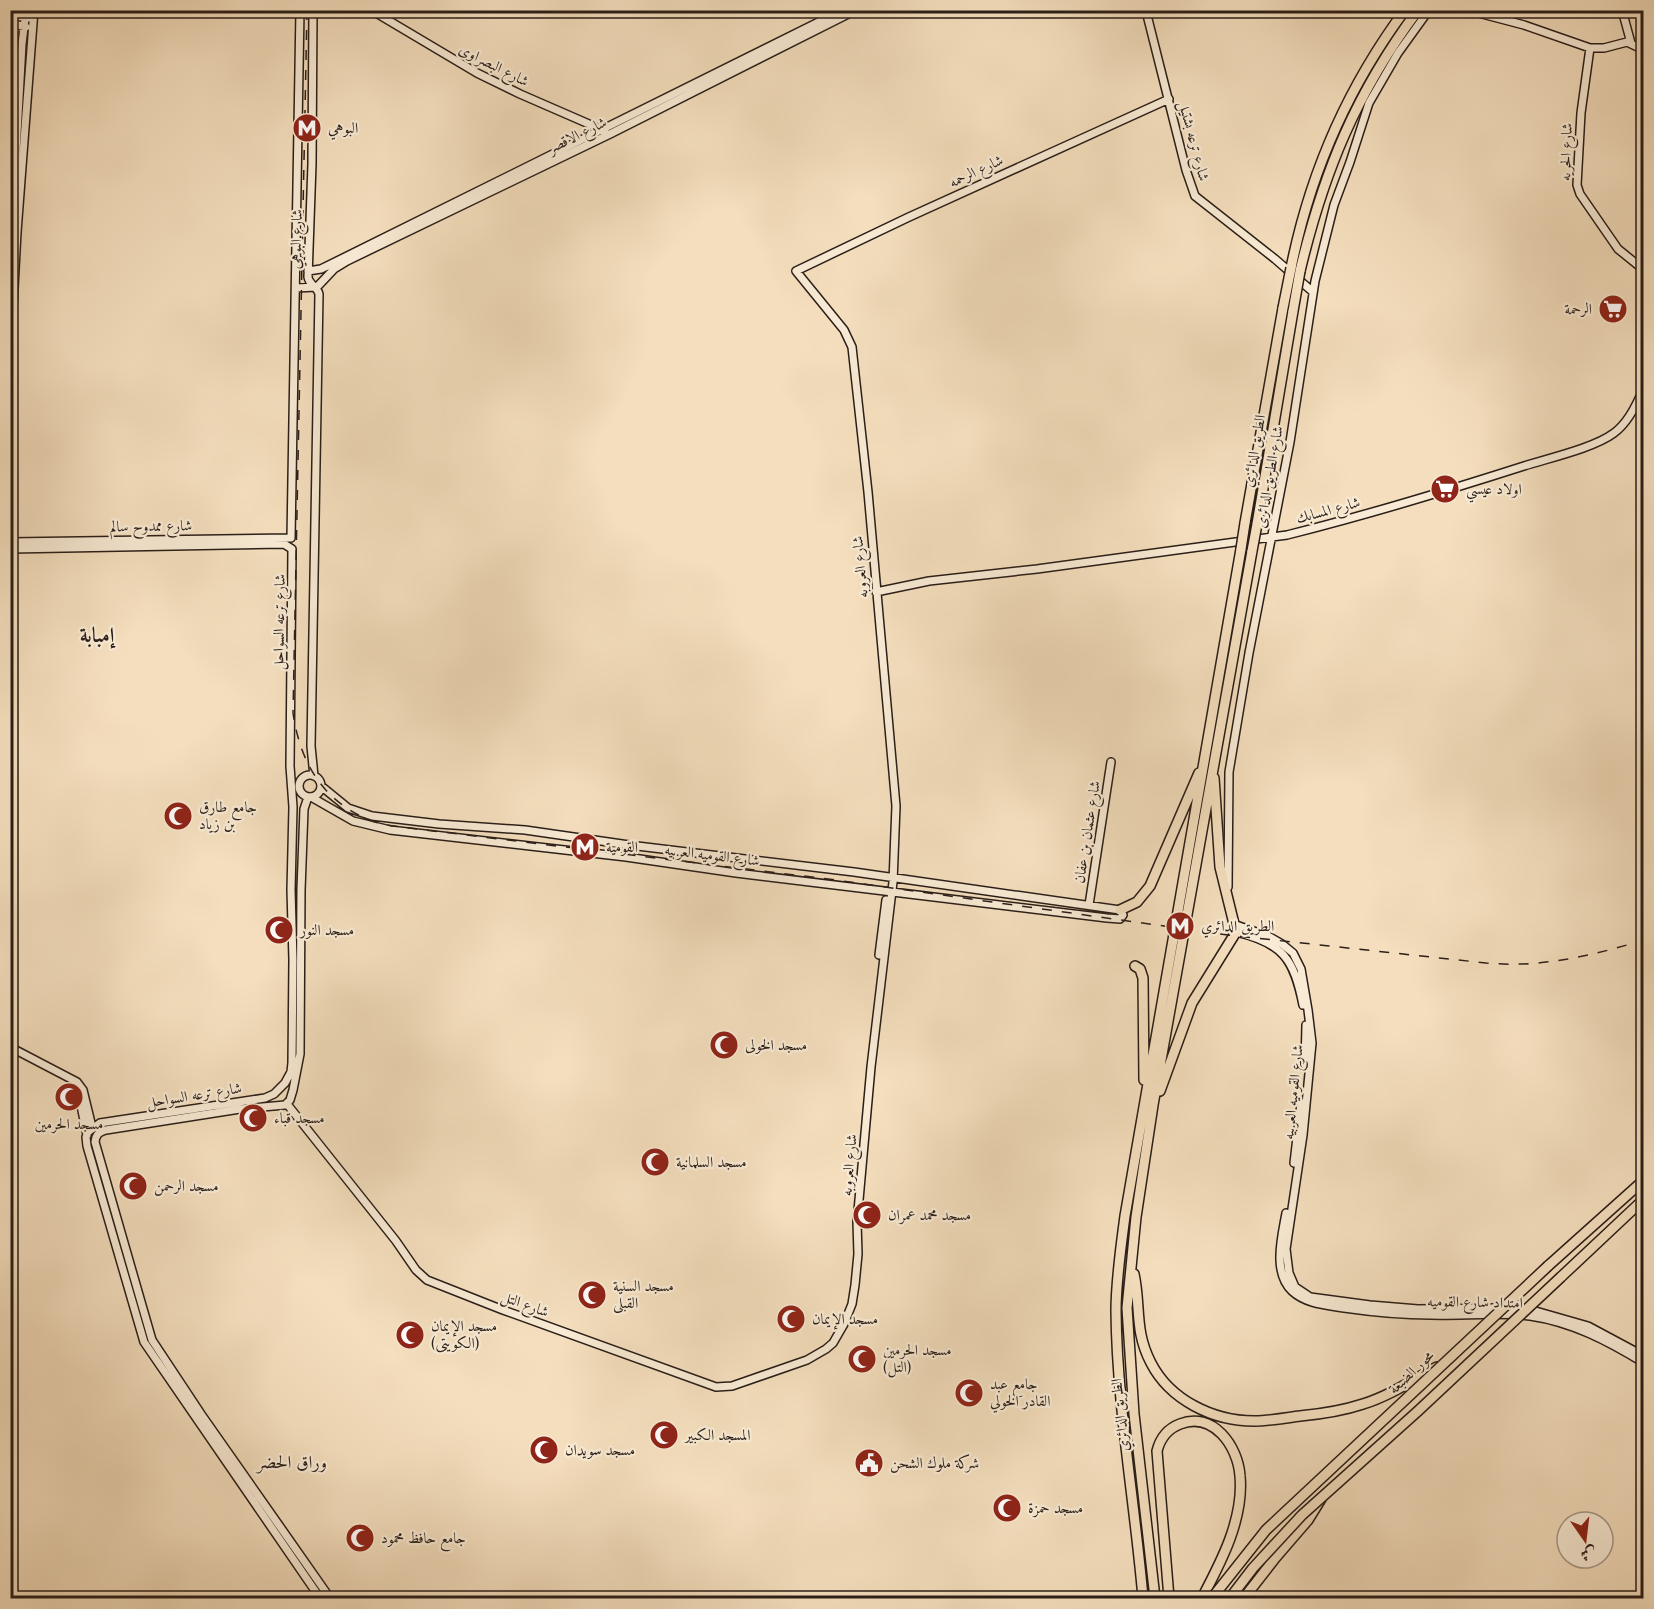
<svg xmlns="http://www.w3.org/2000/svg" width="1654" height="1609" font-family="'Libre Caslon Text',Amiri,serif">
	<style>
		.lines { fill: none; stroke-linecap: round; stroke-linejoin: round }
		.secondary-casing { stroke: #2a1e18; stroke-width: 10 }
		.highway-casing { stroke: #2a1e18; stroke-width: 12 }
		.secondary { stroke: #f8ead4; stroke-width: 7 }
		.highway { stroke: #f4debd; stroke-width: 9 }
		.rail { stroke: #2a1e18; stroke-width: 1.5; stroke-dasharray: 10 10; stroke-linecap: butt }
		.highway-bridge-casing { stroke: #2a1e18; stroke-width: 12; stroke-linecap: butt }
		.highway-bridge { stroke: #f4debd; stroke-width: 9 }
		.labels { text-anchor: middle; stroke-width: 4.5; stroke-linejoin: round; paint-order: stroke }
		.street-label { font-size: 15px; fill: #2a1e18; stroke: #f8ead4 }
		.poi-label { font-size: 15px; fill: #2a1e18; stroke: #f8ead4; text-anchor: start }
		.quarter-label { font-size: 18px; fill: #2a1e18; stroke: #f8ead4 }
		.district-label { font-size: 21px; font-weight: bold; fill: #2a1e18; stroke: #f8ead4 }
	</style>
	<rect width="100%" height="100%" fill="#f4debd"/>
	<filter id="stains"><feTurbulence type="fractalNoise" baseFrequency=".00333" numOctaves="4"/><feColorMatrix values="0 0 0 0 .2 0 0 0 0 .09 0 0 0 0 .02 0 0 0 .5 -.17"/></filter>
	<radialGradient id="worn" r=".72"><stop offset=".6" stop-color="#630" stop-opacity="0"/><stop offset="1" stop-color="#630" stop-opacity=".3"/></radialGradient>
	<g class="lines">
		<g class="secondary-casing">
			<path id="secondary" d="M313,10L312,164L308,277C309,285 317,286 319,294L311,746L314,776
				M371,10L477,73L520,94L605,131
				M1148,10L1146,11L1186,170L1195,196L1275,259L1313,292
				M1467,10L1524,25L1590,48H1604L1627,42L1644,50
				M1622,10L1631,43
				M10,15L28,18
				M1147,16L1159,10
				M10,23L26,27
				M1590,48L1581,113L1577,185L1580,194L1618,249L1644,270
				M10,260L22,44L26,10
				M308,271L321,269L843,10
				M1644,274L1641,282L1644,334
				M296,288L317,287L334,269L347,261L610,134L856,10
				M10,363L17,232L34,10
				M10,542L291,538L300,10
				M10,549L284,544L292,549L290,766L293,807L291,890L293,960L292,1063L291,1072L285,1083L274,1094L265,1098L100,1123L88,1132L86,1137L87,1146L144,1342L320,1598
				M876,592L929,581L1037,569L1287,535C1367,515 1446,491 1524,466C1549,458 1594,448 1614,433C1628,423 1638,402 1644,387
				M299 786a11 11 0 1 1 22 0a11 11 0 1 1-22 0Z
				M308,797L304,809L301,890L300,1054L293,1090L290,1100L285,1105L240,1109L106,1130C99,1132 96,1134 95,1142L152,1340L201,1414L330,1598
				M311,797L353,821L390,830L626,857L736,873L1107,918L1120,919L1123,915L1120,910L854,872L629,845L525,830L439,824L372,816L348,808L321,786
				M1228,887L1229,772L1249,653L1290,442L1315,281L1334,205L1350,162L1369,103L1398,53L1429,10
				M1089,905L1111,762
				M1236,925L1268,936L1282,944L1293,953L1301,969L1308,1010L1312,1043L1303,1135L1286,1249L1289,1273L1295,1287L1310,1297L1370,1305L1418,1309L1499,1308L1532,1310L1588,1326L1644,1356
				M1236,932C1283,943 1294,959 1303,1005
				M879,955L886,900
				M10,1047L77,1082L83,1090L92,1127
				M1305,1065L1306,1025
				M74,1082L78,1091L87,1135
				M287,1104L396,1241L416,1270L427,1280L503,1310L716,1387L732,1386L807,1360L826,1349L833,1343L844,1324L852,1304L855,1285L858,1254L857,1222L871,1067L893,882L896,806L868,492L852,347L844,330L796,271L909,217L1169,99
				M1294,1163L1301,1103
				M1286,1213C1282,1236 1272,1272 1292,1291C1306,1304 1326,1305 1344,1308C1372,1312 1401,1315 1430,1315C1464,1316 1497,1312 1530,1316C1572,1322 1608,1341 1644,1363"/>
		</g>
		<g class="highway-casing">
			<path id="highway" d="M1291,268C1310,173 1347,88 1405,10
				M1300,271C1324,171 1356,93 1418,10
				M1245,523L1283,308
				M1257,524L1293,311
				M1120,910L1137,902L1150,886L1199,773
				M1135,966L1140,969L1143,978L1144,1080
				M1160,1091L1192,1003L1236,932L1220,867L1214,778
				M1548,1266L1644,1180
				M1134,1274C1141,1306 1134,1331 1151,1363C1170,1400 1213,1421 1254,1421C1269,1421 1285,1418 1300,1416C1321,1414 1342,1411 1363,1404C1389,1396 1413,1380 1437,1367
				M1561,1277L1644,1199
				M1143,1598C1135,1503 1117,1407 1116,1311C1116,1280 1121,1247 1125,1216L1241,549
				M1155,1598L1134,1414L1127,1308L1136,1217L1153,1105L1252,551
				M1169,1598L1157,1451C1160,1439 1167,1429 1180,1424C1213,1411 1238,1446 1240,1476C1244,1519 1221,1562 1202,1598
				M1244,1598L1276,1557L1308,1520L1321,1499"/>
		</g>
		<use href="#secondary" class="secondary"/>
		<use href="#highway" class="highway"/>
		<path class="rail" d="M307,10L293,713C300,761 321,799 367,819C380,825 395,826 409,828L828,879L1228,935L1486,963C1541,968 1591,956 1644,940"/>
		<g class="highway-bridge-casing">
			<path id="highway-bridge" d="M1283,308L1291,268
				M1293,311L1300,271
				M1241,549L1245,523
				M1252,551L1257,524
				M1212,1598L1266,1530L1548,1266
				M1230,1598L1253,1568L1302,1515L1418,1411L1561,1277"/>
		</g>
		<use href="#highway-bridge" class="highway-bridge"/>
	</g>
	<defs>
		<g id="metro-disc" transform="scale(1.5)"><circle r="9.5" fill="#8f2418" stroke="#f8ead4"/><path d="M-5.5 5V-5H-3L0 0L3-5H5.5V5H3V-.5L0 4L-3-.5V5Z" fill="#fff"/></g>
		<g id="supermarket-disc" transform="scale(1.5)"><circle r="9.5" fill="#8f2418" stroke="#f8ead4"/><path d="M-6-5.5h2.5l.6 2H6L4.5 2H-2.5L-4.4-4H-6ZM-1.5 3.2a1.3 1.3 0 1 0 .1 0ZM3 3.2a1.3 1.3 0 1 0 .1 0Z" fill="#fff"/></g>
		<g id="mosque-disc" transform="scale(1.5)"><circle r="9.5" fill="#8f2418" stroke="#f8ead4"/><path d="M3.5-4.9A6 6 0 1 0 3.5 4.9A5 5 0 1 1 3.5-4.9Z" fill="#fff"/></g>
		<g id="civic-disc" transform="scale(1.5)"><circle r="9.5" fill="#8f2418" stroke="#f8ead4"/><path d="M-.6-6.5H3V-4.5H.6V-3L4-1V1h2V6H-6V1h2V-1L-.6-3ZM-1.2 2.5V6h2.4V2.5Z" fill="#fff"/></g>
	</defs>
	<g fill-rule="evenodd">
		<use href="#metro-disc" x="307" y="128"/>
		<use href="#supermarket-disc" x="1613" y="309"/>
		<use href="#supermarket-disc" x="1445" y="489"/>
		<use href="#mosque-disc" x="178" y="816"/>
		<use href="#metro-disc" x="585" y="847"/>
		<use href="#metro-disc" x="1180" y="926"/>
		<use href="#mosque-disc" x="279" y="930"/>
		<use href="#mosque-disc" x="724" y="1045"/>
		<use href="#mosque-disc" x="69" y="1097"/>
		<use href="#mosque-disc" x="253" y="1118"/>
		<use href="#mosque-disc" x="655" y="1162"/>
		<use href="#mosque-disc" x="133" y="1186"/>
		<use href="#mosque-disc" x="867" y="1215"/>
		<use href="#mosque-disc" x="592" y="1295"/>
		<use href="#mosque-disc" x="791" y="1319"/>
		<use href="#mosque-disc" x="410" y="1335"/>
		<use href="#mosque-disc" x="862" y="1359"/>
		<use href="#mosque-disc" x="969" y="1393"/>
		<use href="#mosque-disc" x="664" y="1435"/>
		<use href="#mosque-disc" x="544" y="1450"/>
		<use href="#civic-disc" x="869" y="1463"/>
		<use href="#mosque-disc" x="1007" y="1508"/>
		<use href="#mosque-disc" x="360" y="1538"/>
	</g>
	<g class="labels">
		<g class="street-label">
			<text transform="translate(494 65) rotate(27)" y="5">شارع البصراوى</text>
			<text transform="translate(577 135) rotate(-26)" y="5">شارع الاقصر</text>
			<text transform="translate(1194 141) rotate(75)" y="5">شارع ترعه بشتيل</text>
			<text transform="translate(1566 152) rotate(-88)" y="5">شارع الحريه</text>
			<text transform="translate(976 171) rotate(-25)" y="5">شارع الرحمه</text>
			<text transform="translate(296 239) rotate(-88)" y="5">شارع البوهي</text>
			<text transform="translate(1254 451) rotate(-80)" y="5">الطريق الدائري</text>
			<text transform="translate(1269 477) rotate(-80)" y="5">شارع الطريق الدائرى</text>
			<text transform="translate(1328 510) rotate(-15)" y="5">شارع المسابك</text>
			<text transform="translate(151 526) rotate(-1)" y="5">شارع ممدوح سالم</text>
			<text transform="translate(860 567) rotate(-95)" y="5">شارع العروبه</text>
			<text transform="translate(279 622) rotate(-89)" y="5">شارع ترعه السواحل</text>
			<text transform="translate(1087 832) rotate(-81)" y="5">شارع عثمان بن عفان</text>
			<text transform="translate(712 855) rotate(7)" y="5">شارع القوميه العربيه</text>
			<text transform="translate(1293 1092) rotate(-84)" y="5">شارع القوميه العربيه</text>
			<text transform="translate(194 1095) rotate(-9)" y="5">شارع ترعه السواحل</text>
			<text transform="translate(849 1165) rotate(-85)" y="5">شارع العروبه</text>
			<text transform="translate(1475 1302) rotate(1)" y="5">امتداد شارع القوميه</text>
			<text transform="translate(525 1304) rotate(20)" y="5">شارع التل</text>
			<text transform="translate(1411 1372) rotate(-43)" y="5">محور الضبعة</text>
			<text transform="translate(1120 1415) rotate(-96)" y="5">الطريق الدائري</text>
		</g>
		<g class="poi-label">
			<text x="328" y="133">البوهي</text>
			<text x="1592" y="314" text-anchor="end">الرحمة</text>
			<text x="1466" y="494">اولاد عيسي</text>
			<text x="199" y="812">جامع طارق<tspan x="199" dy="17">بن زياد</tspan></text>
			<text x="606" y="852">القومية</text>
			<text x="1201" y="931">الطريق الدائري</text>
			<text x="300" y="935">مسجد النور</text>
			<text x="745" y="1050">مسجد الخولى</text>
			<text x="274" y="1123">مسجد قباء</text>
			<text x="69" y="1129" text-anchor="middle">مسجد الحرمين</text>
			<text x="676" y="1167">مسجد السلمانية</text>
			<text x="154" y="1191">مسجد الرحمن</text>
			<text x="888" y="1220">مسجد محمد عمران</text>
			<text x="613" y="1291">مسجد السنية<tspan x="613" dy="17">القبلى</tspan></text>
			<text x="812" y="1324">مسجد الإيمان</text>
			<text x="431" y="1331">مسجد الإيمان<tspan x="431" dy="17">(الكويتى)</tspan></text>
			<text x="883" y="1355">مسجد الحرمين<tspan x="883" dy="17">(التل)</tspan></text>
			<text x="990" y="1389">جامع عبد<tspan x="990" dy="17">القادر الخولي</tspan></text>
			<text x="685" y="1440">المسجد الكبير</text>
			<text x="565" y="1455">مسجد سويدان</text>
			<text x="890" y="1468">شركة ملوك الشحن</text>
			<text x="1028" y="1513">مسجد حمزة</text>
			<text x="381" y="1543">جامع حافظ محمود</text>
		</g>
		<g class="quarter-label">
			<text x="292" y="1468">وراق الحضر</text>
		</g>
		<g class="district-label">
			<text x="97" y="642">إمبابة</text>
		</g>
	</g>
	<rect width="1654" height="1609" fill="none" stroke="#f4debd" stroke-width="36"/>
	<rect x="12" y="12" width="1630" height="1585" fill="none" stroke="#2a1e18" stroke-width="3"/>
	<rect x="18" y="18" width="1618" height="1573" fill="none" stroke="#2a1e18" stroke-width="1.5"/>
	<g transform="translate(1585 1540) rotate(166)"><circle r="28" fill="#f8ead4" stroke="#a69889" stroke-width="1.5"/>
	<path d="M0-4.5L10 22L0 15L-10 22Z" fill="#8f2418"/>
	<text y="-9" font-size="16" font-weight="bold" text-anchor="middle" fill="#2a1e18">ش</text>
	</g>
	<rect width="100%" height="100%" filter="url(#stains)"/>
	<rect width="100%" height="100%" fill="url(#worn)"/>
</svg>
